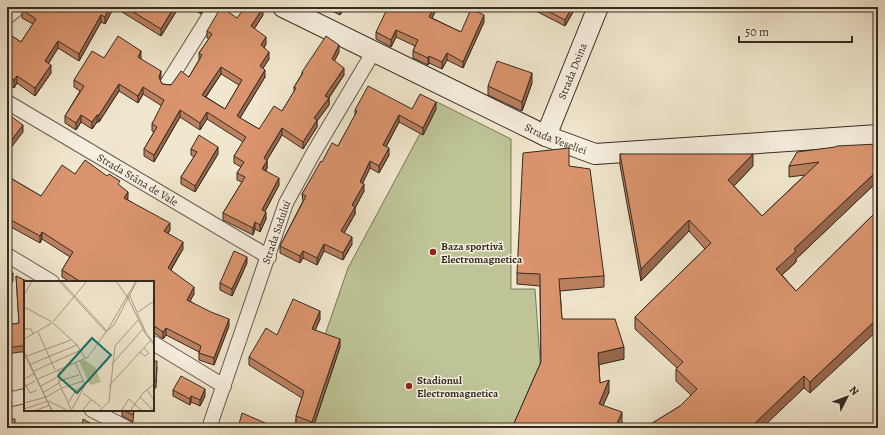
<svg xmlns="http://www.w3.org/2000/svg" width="885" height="435" font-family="Alegreya,serif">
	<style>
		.green { fill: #bec496; stroke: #7a785c }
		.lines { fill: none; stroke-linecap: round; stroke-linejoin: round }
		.street-casing { stroke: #645a4e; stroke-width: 16 }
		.secondary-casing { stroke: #352b23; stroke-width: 22 }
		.street { stroke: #f6efdf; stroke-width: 14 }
		.secondary { stroke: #f6efdf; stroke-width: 20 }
		.wall { fill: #bc805f; stroke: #352b23; fill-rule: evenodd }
		.shaded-wall { fill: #99684d; stroke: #352b23 }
		.building { fill: #db956e; stroke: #352b23; fill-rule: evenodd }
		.poi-dot { fill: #8f2418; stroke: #f6efdf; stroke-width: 1.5 }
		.labels { text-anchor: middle; stroke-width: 3; stroke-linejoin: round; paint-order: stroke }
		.street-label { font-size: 11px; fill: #352b23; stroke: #f6efdf }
		.poi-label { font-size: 11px; font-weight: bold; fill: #352b23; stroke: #f6efdf; text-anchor: start }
		.inset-road { fill: none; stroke: #a69c8a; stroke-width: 1 }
		.view { fill: #0f766e; fill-opacity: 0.15; stroke: #0f766e; stroke-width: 2 }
		.inset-edge { fill: none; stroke: #352b23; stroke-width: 2 }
	</style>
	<rect width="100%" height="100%" fill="#f1e7ce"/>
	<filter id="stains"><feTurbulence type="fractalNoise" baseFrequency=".005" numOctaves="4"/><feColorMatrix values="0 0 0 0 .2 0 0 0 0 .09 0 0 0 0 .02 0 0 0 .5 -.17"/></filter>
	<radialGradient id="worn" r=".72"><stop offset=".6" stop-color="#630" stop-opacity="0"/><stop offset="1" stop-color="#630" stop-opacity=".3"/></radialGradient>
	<path class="green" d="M437,102L511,139V289H535L541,374L517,428H293L348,268Z"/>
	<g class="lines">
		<g class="street-casing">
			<g id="street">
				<path d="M7,17L19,7"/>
				<path d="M167,84L215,7"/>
				<path id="s1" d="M7,102L269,257"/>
				<path d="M7,255L52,282"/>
				<path d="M153,343L224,386"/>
				<path d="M7,400L25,396"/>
				<path d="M92,410L127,428"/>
				<path id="s2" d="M209,428L286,203L314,152L374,51"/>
			</g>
		</g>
		<g class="secondary-casing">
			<g id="secondary">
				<path id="s3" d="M283,7L546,136L595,154L878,135"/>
				<path id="s4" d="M546,136L598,7"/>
			</g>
		</g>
		<use href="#street" class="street"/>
		<use href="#secondary" class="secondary"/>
	</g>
	<path class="wall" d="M26,7H179L161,36L114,7L105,24L101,22L79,61L58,48L48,64L51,73L35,96L17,83L14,88L9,85L8,87H7V33L21,42L33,24L22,18V10Z
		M189,7H204V8L201,14Z
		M324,7H345L340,15Z
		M436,7V10L432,18L461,32L484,22L463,68L447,60L442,69L429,63L428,65L413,58V51L415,46L396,37L391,47L376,39V32Z
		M530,7H573V12L565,26L530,8Z
		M263,15L254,29L266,44L264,48L269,59L263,68L265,77L240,118L259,129L282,111L294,92V87L302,74V72L339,52L334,61L344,75L329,98V105L317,121V127L303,149L282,135L267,160V168L266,171L279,185L265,211L266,219L260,232L255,229L253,235L223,220V213L242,182L237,180V173L241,167L234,163V156L243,142L207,119L200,130L180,117L154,162L144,156V149L154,132L152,131V124L162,106L143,94L138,103L119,91L99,122H97L92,129L81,122L76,130L65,123V116L80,91L74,87V80L104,58H141V59L161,78L160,80L162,84L171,85L189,77L199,60V53L209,39L207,38V31L237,18ZM221,74L239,85L225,109L206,97Z
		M532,83L522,111L488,95V86Z
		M412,109H436L423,135L399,122L386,147L389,155L379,173L370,168L362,183L364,191L355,208V214L344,233L352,244L343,260L324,251L317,265L303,258L300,263L280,253V246L303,201L302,194L322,162L338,146L355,116V110Z
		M878,144V181L796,259V262L782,275L796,291L878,210L810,393L804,388L646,427L680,406L691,395L676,381V369L677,368L635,329V317L705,249L689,231L641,281L620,165V154L753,166L734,186L762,216L805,175L789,177V166Z
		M191,149L218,154L195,192L181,184V177L194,157L191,155Z
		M569,166L604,276V287L560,291L562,319L624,359L599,364L600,383L609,392L603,405L622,424L620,428H512L541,362L540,286L517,284V273Z
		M75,174L120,186L128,198L127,199L170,230L168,233L183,249L171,270L194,294L190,301L229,326L214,365L199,360V352L166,335L163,339L153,332V282H70L62,277V270L70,257L42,239L40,243L11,227L7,234V176L41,196Z
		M247,263L232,296L220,290V283Z
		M16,276L25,282V352H20L7,354V325L19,323Z
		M320,319L315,330L340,347L313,428H305L296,425V416L302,398L249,365V357L277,335Z
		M153,361L157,367L156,388H153Z
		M173,390L205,396L200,406L191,402L190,405L173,396Z
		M122,410H134L133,422L122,416Z"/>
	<path class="shaded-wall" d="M110,7H114L105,24V17Z
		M174,7H179L161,36V29Z
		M201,7H204L201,14Z
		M341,7H345L340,15V9Z
		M434,7H436V10L429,24V17Z
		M572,7H573V12L565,26V20Z
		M263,8V15L251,34V26Z
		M101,15V22L79,61V54Z
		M484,15V22L463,68V62Z
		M396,30V37L391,47V40Z
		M266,37V44L261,52V45Z
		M58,41V48L45,69V61Z
		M339,45V52L332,66V59Z
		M141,51V58L138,64V57Z
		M269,52V59L260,73V66Z
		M447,53V60L442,69V62Z
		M429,56V63L428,65V58Z
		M51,65V73L35,96V88Z
		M221,67V74L202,102V95Z
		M344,68V75L325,103V96Z
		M265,70V77L237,123V116Z
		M161,71V78L159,84V77Z
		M532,73V83L522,111V102Z
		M17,76V83L14,88V80Z
		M9,78V85L8,87V80Z
		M119,84V91L99,122V115Z
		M143,87V94L138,103V96Z
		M329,98V105L317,121V127L303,149V142L314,118Z
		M436,102V109L423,135V128Z
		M180,110V117L154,162V155Z
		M207,112V119L200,130V123Z
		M81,115V122L76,130V123Z
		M97,115V122L92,129V122Z
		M399,115V122L383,152V145Z
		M23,125V132L7,153V146Z
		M282,128V135L264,165V158Z
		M218,147V154L195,192V186Z
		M389,148V155L379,173V166Z
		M753,154V166L728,192V180Z
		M267,161V168L262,176V169Z
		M370,161V168L360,189V182Z
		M878,170V181L796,259V262L776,280V269L794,249Z
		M279,178V185L262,217V210Z
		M364,184V191L355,208V214L341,238V231L352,205Z
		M128,192V198L124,204V198Z
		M266,212V219L260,232V225Z
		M11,220V227L7,234V227Z
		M689,220V231L641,281V269Z
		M255,222V229L253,235V228Z
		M170,223V230L164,238V231Z
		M42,232V239L40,243V236Z
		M352,237V244L343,260V253Z
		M183,242V249L168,274V268Z
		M324,244V251L317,265V258Z
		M303,251V258L300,263V256Z
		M247,257V263L232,296V289Z
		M13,273V281L7,290V282Z
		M194,287V294L187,306V300Z
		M320,311V319L312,338V329Z
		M878,318V330L810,393V382Z
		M229,319V326L214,365V358Z
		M166,328V335L163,339V332Z
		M340,339V347L313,428H312V422Z
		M624,347V359L598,365V353Z
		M804,376V388L762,428H750Z
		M609,380V392L599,415V404Z
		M205,389V396L200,406V400Z
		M191,396V402L190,405V399Z
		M622,412V424L620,428H615Z"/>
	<path class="building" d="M26,7H110L105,17L101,15L79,54L58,41L45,61L51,65L35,88L17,76L14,80L9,78L8,80H7V33L21,42L36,19L22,10Z
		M125,7H174L161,29Z
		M221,7L237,18L245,7H262L263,8L251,26L266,37L261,45L269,52L260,66L265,70L237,116L259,129L274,106L282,111L296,88L294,87L303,73L302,72L326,36L339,45L332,59L344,68L325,96L329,98L314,118L317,120L303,142L282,128L264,158L267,161L262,169L279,178L262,210L266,212L260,225L255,222L253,228L223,213L245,177L237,173L244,162L234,156L246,137L207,112L200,123L180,110L154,155L144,149L157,127L152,124L164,100L143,87L138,96L119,84L99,115H97L92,122L81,115L76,123L65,116L84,86L74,80L92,51L104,58L118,36L141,51L138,57L161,71L159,77L162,84L171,85L181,71L189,77L202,55L199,53L212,34L207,31ZM221,67L242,80L225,109L202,95Z
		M388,7H434L429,17L461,32L471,9L484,15L463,62L447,53L442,62L429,56L428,58L413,51L418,40L396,30L391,40L376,32Z
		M540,7H572L565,20Z
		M497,61L532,73L522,102L488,86Z
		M368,86L412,109L420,94L436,102L423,128L399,115L383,145L389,148L379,166L370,161L360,182L364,184L352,205L355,207L341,231L352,237L343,253L324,244L317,258L303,251L300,256L280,246L306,196L302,194L321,161L322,162L332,143L338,146L357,111L355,110Z
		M12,117L23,125L7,146V124Z
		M199,135L218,147L195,186L181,177L197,152L191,149Z
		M878,144V170L794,249L796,251L776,269L796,291L878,210V318L810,382L804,376L750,428H641L644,426L646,427L680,406L697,389L676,369L683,362L635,317L711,243L689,220L641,269L620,154H753L728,180L762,216L819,162L789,166L797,152L835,147L837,146Z
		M569,148V166L590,169L604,276L559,279L562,319H615L624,347L598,353L600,383L609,380L599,404L622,412L615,428H555L546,424L544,428H512L541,362L540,274L517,273L523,153Z
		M85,160L107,176L109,174L120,181L118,184L128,192L124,198L170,223L164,231L183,242L168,268L194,287L187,300L211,312L229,319L214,358L199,353L201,346L166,328L163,332L153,325V282H81L62,270L73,252L42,232L40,236L11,220L7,227V176L41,196L62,165L75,174Z
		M234,251L247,257L232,289L220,283Z
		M7,270L13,273L7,282Z
		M16,276L29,282H25V346H20L7,348V325L19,323Z
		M293,299L320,311L312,329L340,339L312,422L296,416L304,391L249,357L266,328L277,335Z
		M153,361H157L156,382L153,381Z
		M181,376L205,389L200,400L191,396L190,399L173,390Z
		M123,410H134L133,415Z
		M242,413L270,425L269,428H238Z
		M7,419H15V428H7Z
		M83,419L99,428H82Z"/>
	<g class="poi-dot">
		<circle cx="433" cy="252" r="4"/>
		<circle cx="409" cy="386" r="4"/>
	</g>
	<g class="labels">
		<g class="street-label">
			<text dy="4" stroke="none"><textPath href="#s4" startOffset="70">Strada Doina</textPath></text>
			<text dy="4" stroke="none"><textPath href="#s3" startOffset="303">Strada Veseliei</textPath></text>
			<text dy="4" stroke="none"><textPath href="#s1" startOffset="152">Strada Stâna de Vale</textPath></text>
			<text dy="4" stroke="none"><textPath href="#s2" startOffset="207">Strada Sadului</textPath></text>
		</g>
		<g class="poi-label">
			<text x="441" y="250">Baza sportivă<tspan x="441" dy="13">Electromagnetica</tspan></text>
			<text x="417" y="384">Stadionul<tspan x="417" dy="13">Electromagnetica</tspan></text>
		</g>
	</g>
	<g transform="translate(24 281)">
		<rect width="130" height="130" fill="#f1e7ce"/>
		<path d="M60,79L71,86L77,101L66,104L55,80Z" fill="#bec496"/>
		<path class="inset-road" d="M35,0L82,51M37,0L83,50L112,0M92,0L104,17L121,52L130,64M105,13L122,52L130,62M0,14L8,0M0,26L28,41M114,31L130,20M29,41L63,0M29,42L53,64L61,77M0,48H7L9,53M14,51L31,89M82,51L90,44L113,0M0,58L28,42M0,70L28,130M116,71L121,75L125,72L120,67M0,72L28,130M3,75L47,59M7,83L53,64M88,83L119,48M35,88V102L48,130M10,90L57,69M0,98L11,92M14,98L64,76L82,51M35,100L55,94M0,101L6,112L13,109M17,105L35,95M85,105L126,60M0,106L11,100M123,109L130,119M20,111L35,102M59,112L77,126M22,116L38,107L59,100M116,116L130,130M45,121L52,109L60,105M0,122L22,116M0,128L24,120L45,130M48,128L61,104L51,81M10,130L26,124M58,130L67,119M75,130L85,121L91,65L114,39M97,130L105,118L118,130M106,130L119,112L130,103"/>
		<path class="view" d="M68,57L87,74L53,112L34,95Z"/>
		<rect width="130" height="130" class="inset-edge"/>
	</g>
	<rect width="885" height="435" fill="none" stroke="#f1e7ce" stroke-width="24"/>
	<rect x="8" y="8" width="869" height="419" fill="none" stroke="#352b23" stroke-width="2"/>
	<rect x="12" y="12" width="861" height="411" fill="none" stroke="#352b23"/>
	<g transform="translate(847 397) rotate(48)" stroke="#f6efdf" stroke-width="3" paint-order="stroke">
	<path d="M0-3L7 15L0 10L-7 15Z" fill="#352b23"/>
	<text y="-6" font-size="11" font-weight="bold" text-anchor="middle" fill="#352b23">N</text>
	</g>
	<path d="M739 36v6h113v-6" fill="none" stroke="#352b23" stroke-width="2"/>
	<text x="745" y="36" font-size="12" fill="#352b23" stroke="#f6efdf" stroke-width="3" paint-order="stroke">50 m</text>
	<rect width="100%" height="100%" filter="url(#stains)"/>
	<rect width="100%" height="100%" fill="url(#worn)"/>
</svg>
